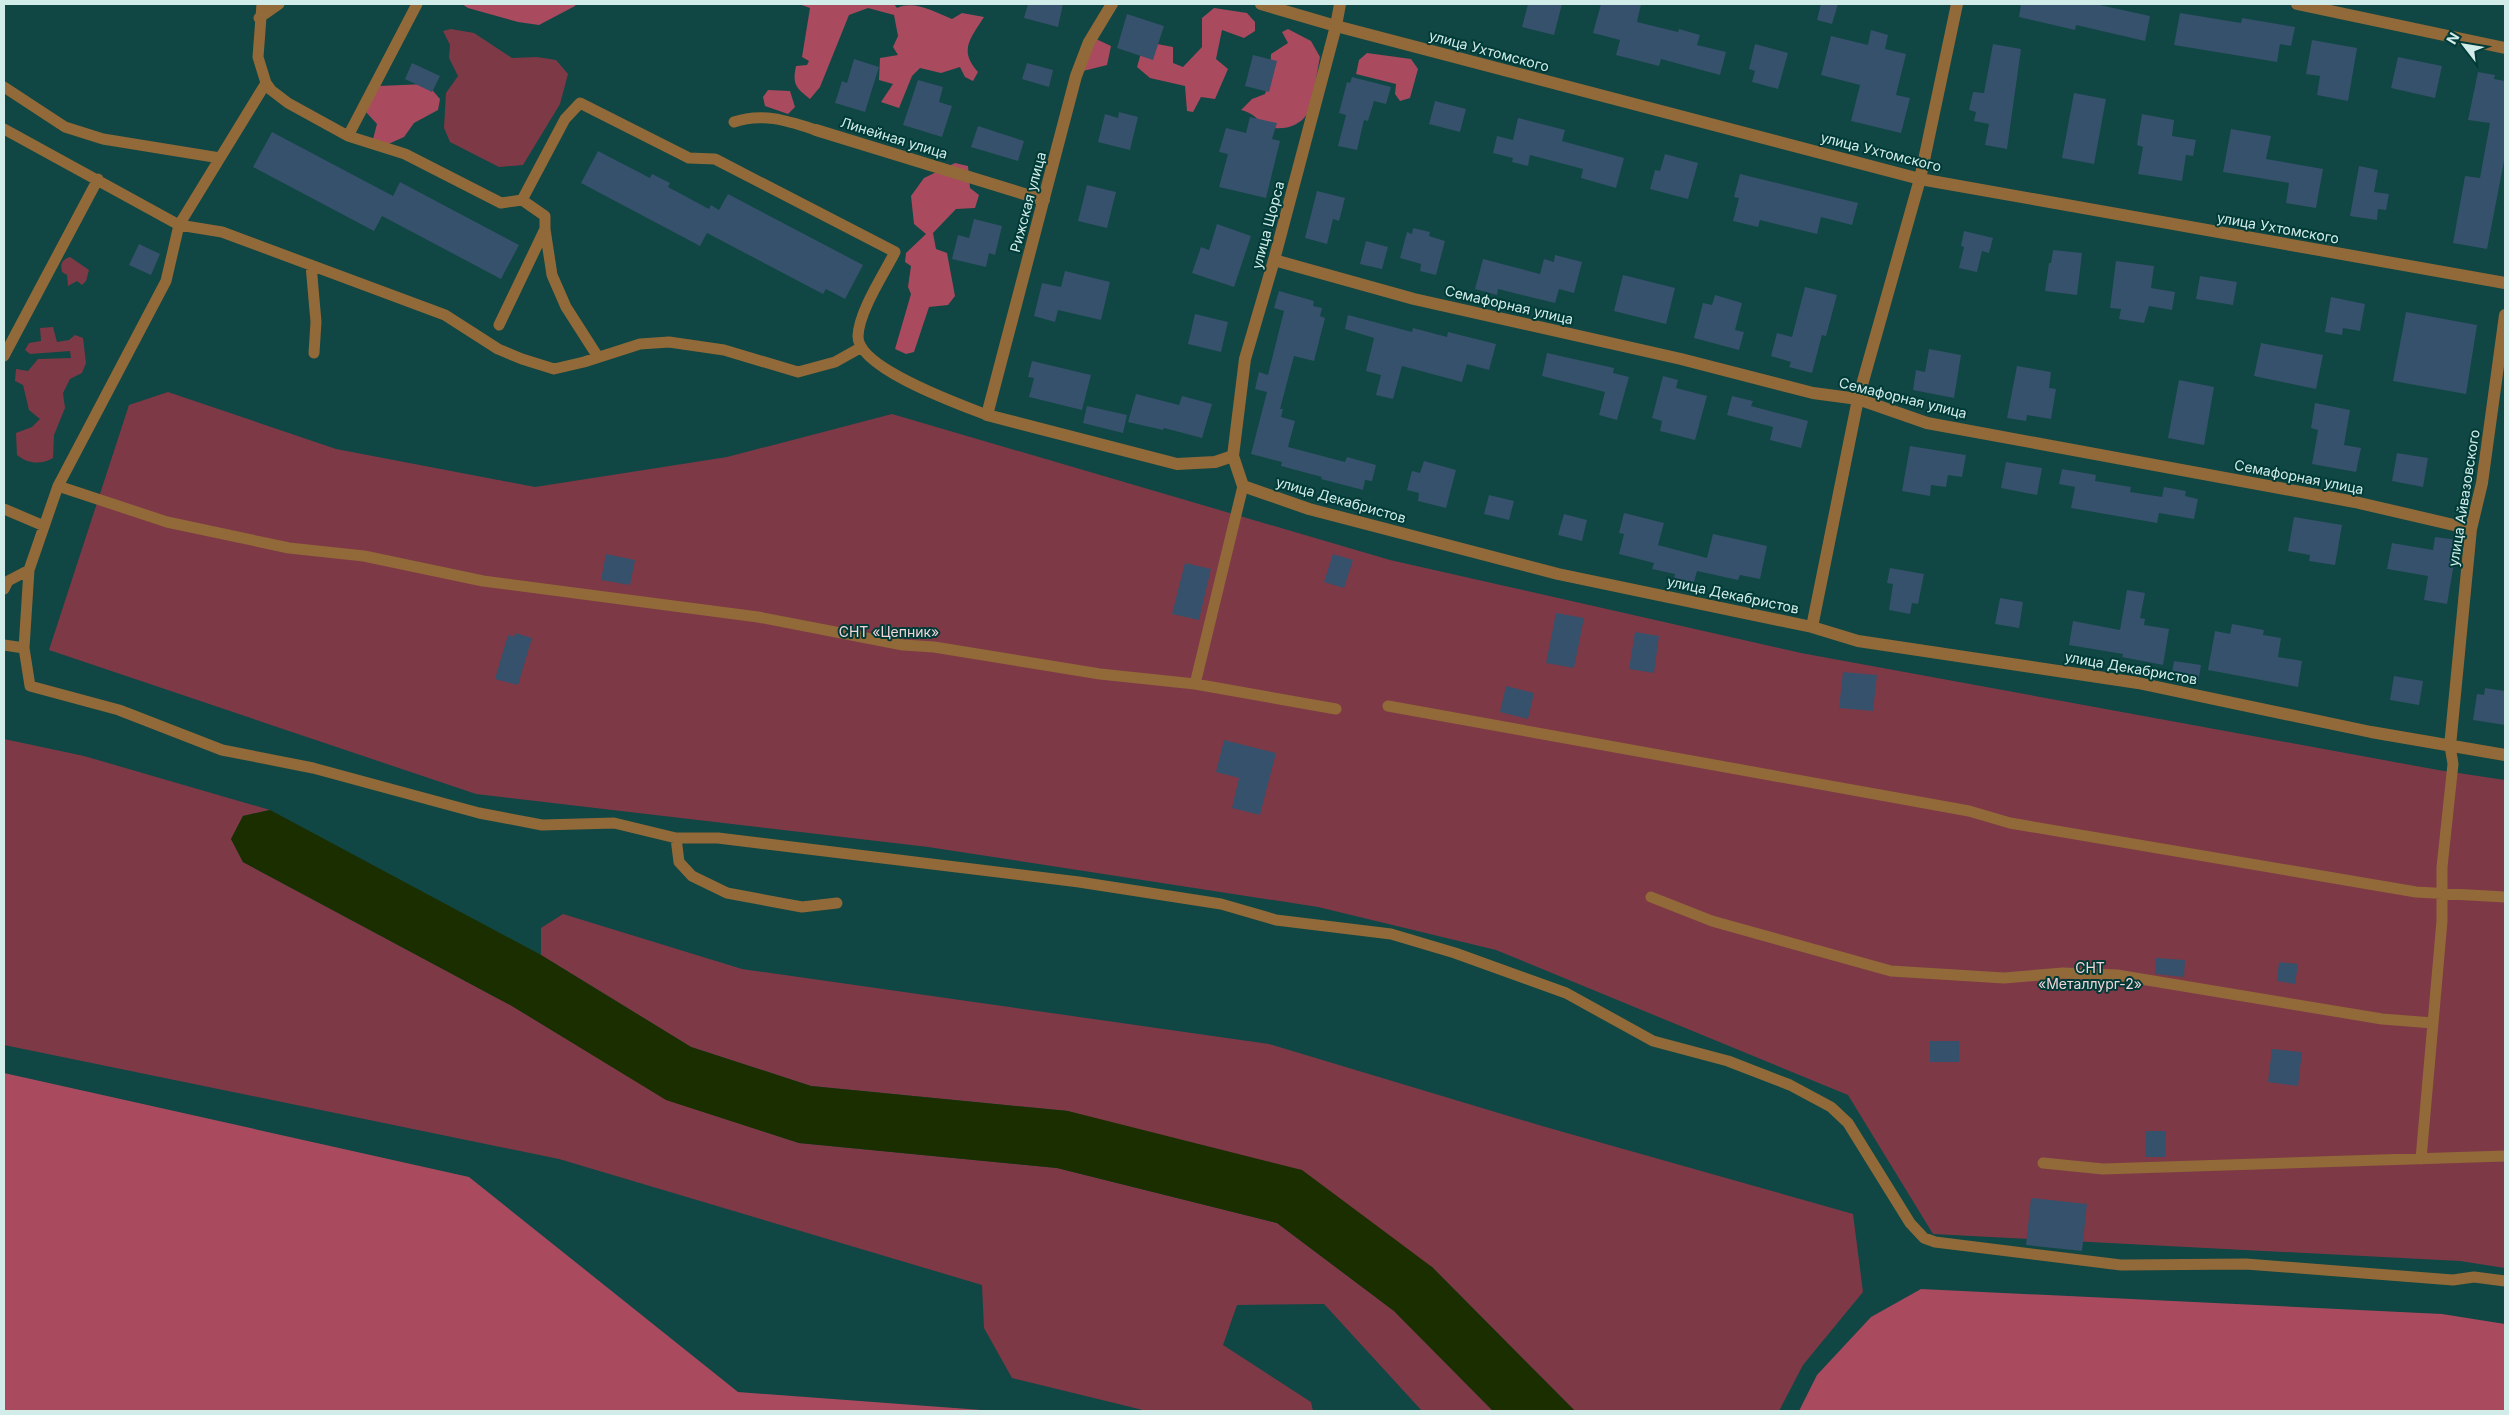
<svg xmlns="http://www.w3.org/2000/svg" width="2509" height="1415" font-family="Inter,sans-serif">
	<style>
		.green { fill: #7e3947 }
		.forest { fill: #aa4a5f }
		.water { fill: #1b2e00 }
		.building { fill: #36516b }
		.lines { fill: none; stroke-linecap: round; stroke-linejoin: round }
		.service { stroke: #926938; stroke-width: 11 }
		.minor { stroke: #926938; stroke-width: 12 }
		.tertiary { stroke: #926938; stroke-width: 12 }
		.labels { text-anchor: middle; stroke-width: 4; stroke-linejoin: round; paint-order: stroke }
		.street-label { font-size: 14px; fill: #d2ece9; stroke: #013b38 }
		.park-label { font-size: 14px; fill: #f1d5d9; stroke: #013b38 }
	</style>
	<rect width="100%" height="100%" fill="#104643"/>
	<path class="green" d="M451,29L474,33L512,58L537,57L556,60L568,74L560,104L523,165L499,167L450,142L444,128L446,93L458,76L449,58L450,45L443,31Z
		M70,257L89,270L86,281L82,285L77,281L68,286L67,275L62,272C60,263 62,260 70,257Z
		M53,327L57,342L69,340L75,335L83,338L86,363L82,373L70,379L63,393L65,408L54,435L53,458C41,465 28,464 17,455L16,433L32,427L40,419L29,410L23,385L15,381L16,369L28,371L38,359L71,358L70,351L30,354L25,350L29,343L41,341L40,328Z
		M168,392L336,449L535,487L727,457L892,414L1390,560L1801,653L2438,770L2505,780V1268L2460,1261L1933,1234L1848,1095L1496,950L1318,907L928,847L476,794L49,650L129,405Z
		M4,739L84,756L270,810L243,816L231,839L243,862L512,1006L667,1100L799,1143L1057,1168L1277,1223L1394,1311L1493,1411H1422L1324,1304L1237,1305L1223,1345L1311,1402L1313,1411H1147L1012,1378L984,1328L982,1285L559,1159L4,1045Z
		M563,914L742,969L1269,1044L1542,1126L1853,1214L1863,1292L1803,1365L1779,1411H1575L1432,1267L1068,1111L811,1086L691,1047L541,955V928Z"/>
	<path class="forest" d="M462,4H576L575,6L539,25L518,22L468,8Z
		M799,4H894L897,8C915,0 934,12 952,19L962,13L984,17C971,38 958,50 978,72L973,81L965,77L960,67L941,73L920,68L912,76L899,108L881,102L893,84L879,80L880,58L898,55L893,47L898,36L894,15L868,8L849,15L820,87L810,99C796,88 792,85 796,66L807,65L809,61L802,57L810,8Z
		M1214,8L1247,13L1255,22V31L1244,38L1222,30L1216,59L1228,69L1215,99L1201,97L1193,112L1187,111L1185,86L1150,78L1137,67L1141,53L1152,43L1173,47V63L1183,67L1202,47V18Z
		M1288,29L1311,41L1320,57C1317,72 1313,102 1307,114C1300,126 1282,131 1270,127C1259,124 1257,114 1241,110L1252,99L1265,94L1270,78L1271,54L1288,43L1282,32Z
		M1096,39L1111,46L1107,65L1083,71Z
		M1367,53L1411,59L1418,69L1410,98L1400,101L1395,94L1396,84L1356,74L1359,60Z
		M427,84L440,99L438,110L414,123L404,137L386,145L373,139L377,124L365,111L378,86Z
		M768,90L790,91L795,107L788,114L765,106L763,97Z
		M955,163L968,166L970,188L979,195L975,208L956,209L933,233L936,249L947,253L955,296L948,305L929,307L914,352L906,354L895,349L911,294L908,287L911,266L905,262L906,253L926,234L914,224L911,196L924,178Z
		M4,1073L469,1177L738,1392L995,1411H4Z
		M1921,1289L2442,1314L2505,1324V1411H1799L1817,1375L1871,1317Z"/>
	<path class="water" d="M270,810L541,955L691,1047L811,1086L1068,1111L1302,1170L1432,1267L1575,1411H1493L1394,1311L1277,1223L1057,1168L799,1143L666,1100L512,1006L243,862L231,839L243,816Z"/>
	<path class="building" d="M1028,4H1063L1058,27L1024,18Z
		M1528,4H1562L1554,35L1522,27Z
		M1601,4H1641L1637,22L1678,32L1679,29L1700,35L1697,45L1726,52L1720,75L1661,59L1659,66L1616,55L1620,40L1593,33Z
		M1821,4H1838L1832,24L1817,20Z
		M2021,4H2095L2150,16L2145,41L2076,25L2075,30L2019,17Z
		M2180,13L2241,23L2242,18L2295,27L2291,46L2280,44L2277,62L2174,45Z
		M1127,14L1164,26L1153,60L1117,48Z
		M1871,30L1888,35L1885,49L1906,54L1896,95L1910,98L1901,133L1851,121L1860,85L1821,75L1831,36L1868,45Z
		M2312,40L2357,48L2348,101L2317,95L2320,76L2306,74Z
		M1755,44L1788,53L1778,89L1752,82L1755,71L1749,69Z
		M1993,44L2021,49L2007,149L1985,145L1989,124L1974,121L1976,112L1969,110L1973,92L1984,93Z
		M1253,55L1277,61L1269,92L1245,86Z
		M2398,57L2442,66L2435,98L2391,88Z
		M854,59L879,67L865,112L835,103L842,81L847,83Z
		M412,63L440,76L432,92L405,79Z
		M1027,63L1053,70L1049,87L1022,79Z
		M2478,72L2495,75L2494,79L2505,81V156L2487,249L2453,243L2465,176L2480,178L2490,123L2468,120Z
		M1352,77L1391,87L1386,104L1374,101L1368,121L1364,120L1357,150L1338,146L1346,115L1339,113L1347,82L1350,83Z
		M918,80L943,87L939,102L952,106L942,137L903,125Z
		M2074,93L2106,99L2094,164L2062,158Z
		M1435,101L1466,109L1460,132L1429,124Z
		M1119,112L1138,117L1130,150L1098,142L1105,114L1118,118Z
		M2142,114L2174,120L2172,136L2196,140L2193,156L2186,155L2182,181L2138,174L2143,147L2137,145Z
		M1250,117L1277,123L1272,139L1280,141L1266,198L1219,187L1228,154L1219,152L1226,128L1246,133Z
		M1518,118L1565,130L1562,141L1624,158L1616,188L1581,178L1583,169L1530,155L1528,166L1512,162L1513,158L1493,153L1497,136L1513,140Z
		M978,126L1024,141L1018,161L971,147Z
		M2231,129L2271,136L2266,159L2323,169L2316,208L2286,203L2289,183L2223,172Z
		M272,132L393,196L400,182L519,245L501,279L382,216L374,231L253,167Z
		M598,151L650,178L652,174L670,183L668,187L709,209L711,205L719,210L728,194L863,265L845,299L826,289L823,294L707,233L700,246L581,183Z
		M1665,154L1698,163L1688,199L1650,189L1655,170L1660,171Z
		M2359,166L2378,170L2374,192L2389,194L2386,210L2378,209L2377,220L2350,216Z
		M1740,174L1858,203L1852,225L1821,217L1817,234L1760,220L1758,227L1733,221L1739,198L1734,197Z
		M1087,185L1116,192L1107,228L1078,221Z
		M1317,191L1345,198L1339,221L1333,219L1327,244L1305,238Z
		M974,219L1002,226L995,255L989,253L986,267L952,259L958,235L969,238Z
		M1217,224L1251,236L1234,287L1192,273L1201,247L1209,250Z
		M1413,228L1430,232L1429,236L1445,241L1436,275L1420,271L1421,264L1400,258L1407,232L1412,234Z
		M1964,231L1993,238L1989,253L1982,251L1977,272L1959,268L1964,247L1961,246Z
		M1366,241L1388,247L1382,269L1360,264Z
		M139,244L160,254L151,275L129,265Z
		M2053,250L2082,253L2077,295L2045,291L2049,263H2051Z
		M1555,255L1582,262L1574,293L1559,289L1555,303L1498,289L1497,295L1475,289L1483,259L1540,274L1544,259L1554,262Z
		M2116,261L2154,266L2151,288L2175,292L2172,310L2149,306L2144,323L2119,319L2121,309L2110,308Z
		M1065,271L1110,282L1101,320L1058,310L1055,322L1034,316L1042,283L1061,287Z
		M1623,275L1675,288L1666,324L1614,311Z
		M2200,276L2237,282L2233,305L2196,299Z
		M1805,287L1837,295L1826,336L1822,335L1812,373L1789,367L1791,362L1771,356L1777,333L1792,337Z
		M1279,291L1314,301L1313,306L1322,308L1320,316L1325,318L1314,361L1294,356L1280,409H1283L1281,417L1295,421L1288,447L1345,462L1347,457L1376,465L1372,481L1365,480L1363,490L1321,479L1322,477L1281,466L1282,462L1251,454L1267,392L1255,389L1259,372L1268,375L1284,311L1274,308Z
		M1715,295L1742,303L1735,330L1744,332L1739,350L1694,338L1703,303L1712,305Z
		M2331,297L2365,304L2360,331L2343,328L2342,335L2325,332Z
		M2406,312L2477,325L2466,394L2393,381Z
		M1195,314L1228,322L1221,352L1188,344Z
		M1348,315L1412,332L1413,328L1447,337L1448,332L1496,344L1489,370L1467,364L1462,382L1402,366L1393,399L1376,395L1381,375L1366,371L1374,338L1345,329Z
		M2261,343L2323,355L2316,389L2254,376Z
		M1929,349L1961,355L1954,398L1913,390L1916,370L1925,372Z
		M1547,353L1614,368L1613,373L1629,377L1617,420L1599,415L1605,392L1542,376Z
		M1032,361L1091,375L1082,410L1029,397L1034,378L1028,377Z
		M2017,366L2051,372L2049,388L2056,389L2051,419L2027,415L2026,421L2007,418Z
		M1663,376L1678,380L1676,388L1707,396L1695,440L1660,431L1662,421L1652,418Z
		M2179,380L2214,387L2204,445L2168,438Z
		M1136,394L1179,405L1182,396L1212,404L1202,438L1164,428L1163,430L1128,422Z
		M1732,396L1753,401L1751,406L1808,421L1801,448L1770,440L1773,427L1727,415Z
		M2315,403L2350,410L2344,445L2361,448L2356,472L2312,464L2318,430L2311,428Z
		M1087,406L1127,415L1123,433L1083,423Z
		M1910,446L1966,455L1962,477L1948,475L1946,487L1931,485L1930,496L1902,491Z
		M2397,453L2428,458L2423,487L2392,481Z
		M1424,461L1456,470L1446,508L1418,501L1419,493L1407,490L1412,471L1420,473Z
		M2006,462L2042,468L2037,495L2001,488Z
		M2062,469L2096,475L2095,481L2131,487L2130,492L2162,497L2164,487L2186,491L2185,496L2198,499L2194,519L2159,513L2157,523L2071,508L2075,487L2059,484Z
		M1489,495L1514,501L1509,520L1484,514Z
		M1624,513L1664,523L1658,545L1707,558L1713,534L1767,546L1760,579L1740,575L1738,580L1697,571L1692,589L1673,584L1675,574L1652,569L1654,563L1619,554L1624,534L1619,533Z
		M1564,514L1587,520L1582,541L1558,535Z
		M2294,517L2342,525L2335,565L2309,561L2310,555L2288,551Z
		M2435,537L2458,540L2447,604L2424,600L2428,576L2387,569L2392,543L2433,550Z
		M606,554L635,560L630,585L601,580Z
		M1333,554L1353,560L1344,588L1324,582Z
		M1185,563L1211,569L1199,620L1172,614Z
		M1890,568L1924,574L1918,604L1912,603L1910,614L1889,610L1893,584L1887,583Z
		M2127,590L2145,593L2140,618L2145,619L2144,625L2169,629L2163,665L2122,657L2123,654L2069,645L2073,621L2120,630Z
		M2000,598L2023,602L2019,628L1995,624Z
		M1556,613L1584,618L1574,668L1546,663Z
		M2232,624L2264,630L2263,635L2281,638L2278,657L2302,661L2298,687L2208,670L2215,631L2230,634Z
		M1635,632L1659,636L1654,673L1629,669Z
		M515,633L532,638L518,685L495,679L508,635L514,637Z
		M2174,661L2201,665L2198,683L2171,678Z
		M1843,672L1877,675L1873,711L1839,708Z
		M2394,676L2423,681L2419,705L2390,700Z
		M1506,686L1534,693L1528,719L1500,712Z
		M2485,688L2505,691V725L2473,720L2477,694L2484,695Z
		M1224,740L1276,753L1260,815L1232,808L1239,778L1216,772Z
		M2156,958L2185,960L2184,977L2155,974Z
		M2279,962L2298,964L2295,984L2277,981Z
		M1930,1041H1959V1062H1930Z
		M2272,1049L2302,1052L2298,1086L2268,1082Z
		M2146,1131H2166L2165,1157H2145Z
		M2031,1198L2087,1204L2082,1251L2026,1245Z"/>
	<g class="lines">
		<path class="service" d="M262,4L258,57L266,83L271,90L288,103L348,136L405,154L501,203L522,200L565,119L580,103L689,158L715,159L895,252C884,274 859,311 858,336C857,368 961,405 987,415
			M259,18L279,4
			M4,87L65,127L103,139L220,158
			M734,122C762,112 788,121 816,130
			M4,129L179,225L266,83
			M348,136L417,4
			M545,229L552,275L566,307L598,357
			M311,265L316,322L314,353
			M499,325L545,229V216L522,200
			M860,348L835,362L798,372L724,350L669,342L640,344L584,362L554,369L522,359L498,349L445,315L222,232L179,225L166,281L58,486L29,570L24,648L30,686L119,710L222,750L313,768L479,813L542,825L614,823L676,838H718L1079,882L1221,904L1276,920L1391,934L1455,953L1566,993L1653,1041L1728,1061L1790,1085L1831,1107L1848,1123L1910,1223L1924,1238L1935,1242L2121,1265L2246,1264L2453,1280L2474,1277L2505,1281
			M4,356L98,179
			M58,486L167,522L289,548L364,556L483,581L758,617L903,645L934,647L1100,674L1195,684L1243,486
			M4,509L44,526
			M4,589L8,581L29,570
			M4,645L24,648
			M1195,684L1336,709
			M1388,706L1969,811L2010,823L2416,892L2505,897
			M676,838L679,862L692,876L727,893L802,907L837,903
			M1651,897L1712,921L1891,971L2004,978L2063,973L2117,975L2382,1019L2433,1023
			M2421,1159L2442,921V867L2453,764L2450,746
			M2043,1163L2103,1169L2505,1156"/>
		<path class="minor" d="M1112,4L1089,42L1076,76L987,415L1177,464L1215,462L1233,456L1243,486L1309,509L1558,574L1812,627L1858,641L2138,683L2371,732L2505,755
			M2297,4L2505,48
			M816,130L1044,200
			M1274,260L1414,299L1681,359L1813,393L1858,399L1927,423L2355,502L2471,529
			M1233,456L1245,359L1274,260L1336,26L1340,4
			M1812,627L1858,399L1920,179L1957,4
			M2450,746L2471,529L2482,483L2505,315"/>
		<path class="tertiary" d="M1261,4L1336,26L1920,179L2505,283"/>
	</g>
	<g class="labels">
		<g class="street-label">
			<text transform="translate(1489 51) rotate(15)" y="5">улица Ухтомского</text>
			<text transform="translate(894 138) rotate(17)" y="5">Линейная улица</text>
			<text transform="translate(1881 152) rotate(14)" y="5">улица Ухтомского</text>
			<text transform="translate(1028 202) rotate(-75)" y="5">Рижская улица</text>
			<text transform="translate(1268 225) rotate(-75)" y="5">улица Щорса</text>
			<text transform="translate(2278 228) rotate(10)" y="5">улица Ухтомского</text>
			<text transform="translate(1509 305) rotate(13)" y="5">Семафорная улица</text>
			<text transform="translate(1903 398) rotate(14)" y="5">Семафорная улица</text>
			<text transform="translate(2299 477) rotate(11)" y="5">Семафорная улица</text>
			<text transform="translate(2464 498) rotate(-81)" y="5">улица Айвазовского</text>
			<text transform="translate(1341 500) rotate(16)" y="5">улица Декабристов</text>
			<text transform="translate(1733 595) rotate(12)" y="5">улица Декабристов</text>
			<text transform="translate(2131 668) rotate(10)" y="5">улица Декабристов</text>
		</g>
		<g class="park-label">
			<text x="889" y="637">СНТ «Цепник»</text>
			<text x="2090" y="973">СНТ<tspan x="2090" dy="16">«Металлург-2»</tspan></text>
		</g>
	</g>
	<rect width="2509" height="1415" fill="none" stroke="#d2ece9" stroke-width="10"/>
	<g transform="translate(2464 45) rotate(301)" stroke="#013b38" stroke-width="4" paint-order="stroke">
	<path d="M0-4L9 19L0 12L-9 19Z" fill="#d2ece9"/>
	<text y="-8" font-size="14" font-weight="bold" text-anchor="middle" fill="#d2ece9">N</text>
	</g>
</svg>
